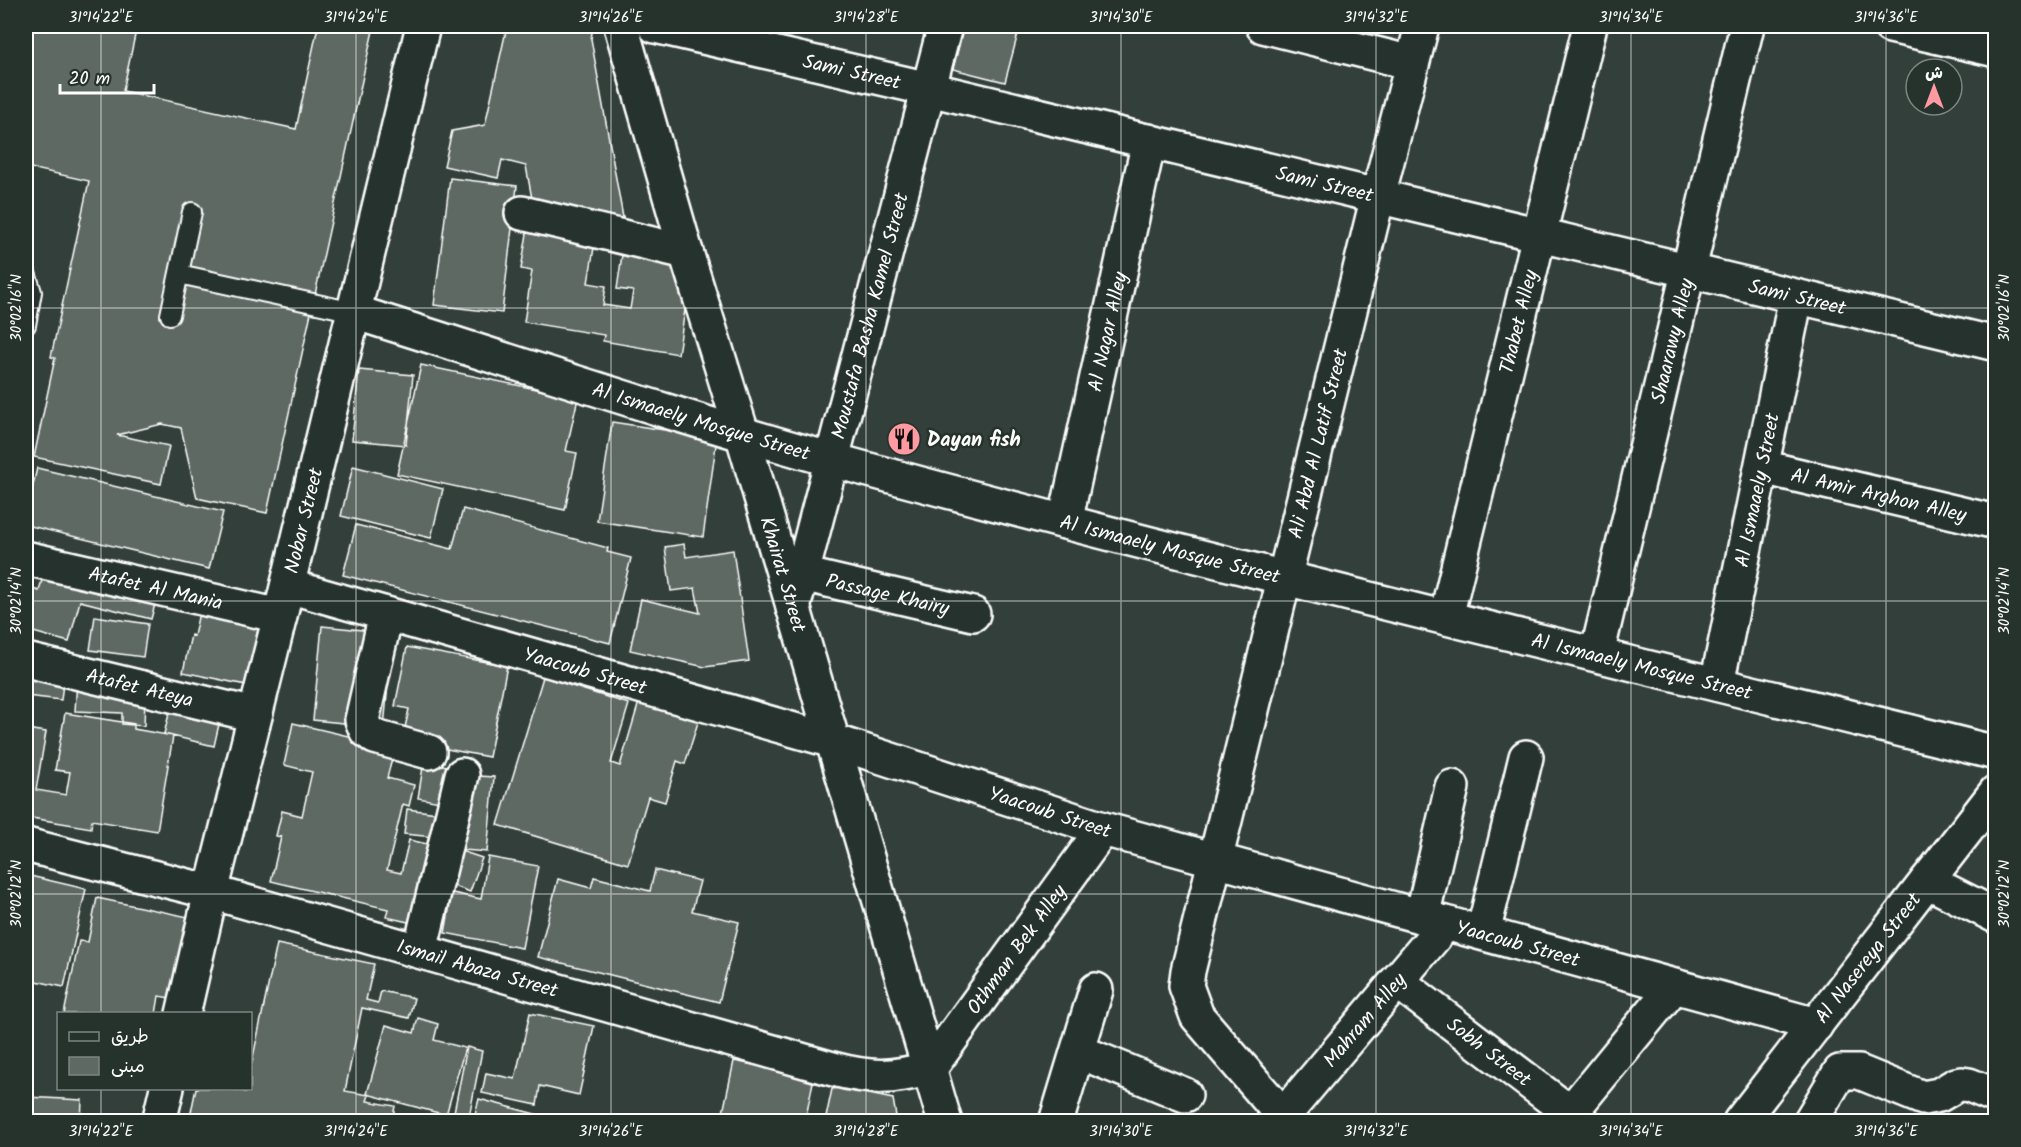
<svg xmlns="http://www.w3.org/2000/svg" width="2021" height="1147" font-family="Kalam,'Playpen Sans Arabic',sans-serif">
	<style>
		.building { fill: #5f6964; stroke: #fff; stroke-width: 1.5 }
		.lines { fill: none; stroke-linecap: round; stroke-linejoin: round }
		.lane-casing { stroke: #fff; stroke-width: 22 }
		.street-casing { stroke: #fff; stroke-width: 38 }
		.secondary-casing { stroke: #fff; stroke-width: 38 }
		.primary-casing { stroke: #fff; stroke-width: 38 }
		.lane { stroke: #26332d; stroke-width: 18 }
		.street { stroke: #26332d; stroke-width: 33 }
		.secondary { stroke: #26332d; stroke-width: 33 }
		.primary { stroke: #26332d; stroke-width: 33 }
		.ticks { fill: none; stroke: #fff; stroke-width: 1.5; stroke-opacity: 0.45 }
		.labels { text-anchor: middle; stroke-width: 5; stroke-linejoin: round; paint-order: stroke }
		.street-label { font-size: 20px; fill: #fff; stroke: #26332d }
		.poi-label { font-size: 20px; font-weight: bold; fill: #fff; stroke: #26332d; text-anchor: start }
		.neatline { fill: none; stroke: #fff; stroke-width: 2 }
		.ticks-label { font-size: 15px; text-anchor: middle; fill: #fff }
	</style>
	<rect width="100%" height="100%" fill="#333f3a"/>
	<filter id="ink" filterUnits="userSpaceOnUse"><feTurbulence type="fractalNoise" baseFrequency=".0167" numOctaves="2"/><feDisplacementMap in="SourceGraphic" scale="12" xChannelSelector="R" yChannelSelector="G"/><feConvolveMatrix kernelMatrix="1 2 1 2 8 2 1 2 1" color-interpolation-filters="sRGB"/></filter>
	<g filter="url(#ink)">
		<path class="building" d="M26,26H137L123,91L296,129L318,26H374L267,513L197,498L181,428L162,424L117,435L169,446L161,484L34,457L55,358L51,357L89,181L26,167Z
			M507,26H593L591,39L624,223L594,229L591,211L575,213L533,204L526,166L502,160L498,178L444,166L452,131L485,125Z
			M964,26H1020L1005,82L953,69Z
			M450,178L517,186L502,313L434,305Z
			M530,216L595,242L588,283L606,286L603,305L630,309L633,291L617,289L623,248L693,259L678,354L603,341L604,335L524,322L532,271L521,269Z
			M421,365L578,398L566,451L577,453L565,510L397,474Z
			M359,370L413,375L406,445L352,440Z
			M612,422L717,438L703,537L597,521Z
			M353,466L443,489L431,538L341,516Z
			M37,468L223,512L209,569L26,525V515Z
			M463,509L608,548L607,552L631,558L610,643L343,575L356,525L452,549Z
			M684,544L686,557L733,550L749,661L705,667L630,650L641,599L700,613L695,588L671,591L665,547Z
			M50,549L162,578L151,619L80,601L69,642L26,630L27,587L39,591Z
			M203,594L263,607L246,685L183,672L191,635L194,636Z
			M95,616L148,624L143,657L90,650Z
			M322,626L393,633L384,727L313,720Z
			M26,646L67,651L61,700L26,696Z
			M407,647L507,666L489,757L431,746L400,751L409,709L395,706Z
			M78,666L146,670L144,726L122,724V713L75,711Z
			M543,677L629,704L611,763L620,766L639,702L699,719L685,764L677,761L665,802L648,797L628,864L498,825Z
			M176,686L225,698L214,746L164,734Z
			M65,713L134,724V729L173,736L157,831L92,820L91,828L26,817V729L46,732L36,790L66,795L70,772L55,770Z
			M293,723L395,747L387,778L414,785L409,806L403,804L387,870L401,873L409,840L436,846L417,924L386,917L388,909L271,881L281,837L276,836L282,811L302,816L312,772L284,765Z
			M424,761L452,767L445,803L418,798Z
			M461,775L494,777L487,852L452,849Z
			M407,809L437,813L434,837L404,834Z
			M458,850L482,858L470,892L446,883Z
			M488,857L538,866L522,948L445,933L452,893L481,899Z
			M655,870L700,881L692,911L739,922L719,1002L538,957L558,879L591,888L594,877L650,891Z
			M26,875L86,889L64,987L26,979Z
			M97,898L198,919L181,1000L159,996L156,1014H64L79,941L88,942Z
			M277,944L374,964L366,1000L378,1003L381,991L414,998L409,1018L362,1008L345,1091L369,1095L367,1101L395,1106L392,1122H189L196,1088H228L246,1092L247,1088H250V1071Z
			M530,1013L594,1026L579,1095L540,1086L537,1105L482,1093L486,1073L515,1079Z
			M418,1018L438,1024L434,1040L465,1048L446,1115L367,1094L386,1025L414,1033Z
			M467,1047L482,1051L468,1122H452Z
			M734,1061L814,1077L805,1122H721Z
			M840,1088L893,1099L897,1122H825L832,1089Z
			M26,1097L82,1100L81,1122H26Z
			M479,1099L539,1115L538,1122H473Z"/>
		<g class="lines">
			<g class="lane-casing">
				<path id="lane" d="M26,273L32,292L26,325
					M179,274L354,312
					M170,315L192,212"/>
			</g>
			<g class="street-casing">
				<g id="street">
					<path id="s1" d="M655,26L929,89L1996,344"/>
					<path d="M1263,26L1412,63"/>
					<path d="M522,213L686,252"/>
					<path id="s2" d="M354,312C514,362 674,416 836,461C1220,566 1609,657 1996,753"/>
					<path id="s3" d="M1762,467L1996,522"/>
					<path id="s4" d="M1065,522L1149,141"/>
					<path id="s5" d="M30,559L280,616"/>
					<path id="s6" d="M802,574L973,614"/>
					<path id="s7" d="M288,586L833,741L1103,829L1816,1025"/>
					<path id="s8" d="M793,608L945,26"/>
					<path d="M386,614L362,720L366,730L375,737L429,752"/>
					<path id="s9" d="M1446,617L1590,26"/>
					<path id="s10" d="M1597,654L1747,26"/>
					<path id="s11" d="M26,660L255,715"/>
					<path id="s12" d="M1717,684L1796,297"/>
					<path id="s13" d="M26,845L211,892L833,1069C871,1079 892,1079 930,1068L1103,829"/>
					<path d="M1927,881L1996,916"/>
					<path d="M1422,917L1452,787"/>
					<path d="M1483,933L1526,757"/>
					<path d="M420,951L462,775"/>
					<path id="s14" d="M1397,981L1582,1122"/>
					<path d="M1078,1051L1185,1095"/>
					<path d="M1570,1113L1674,986"/>
					<path id="s15" d="M1283,1116L1446,923"/>
					<path d="M1056,1122L1096,990"/>
					<path id="s16" d="M1288,1122L1197,1016L1186,986L1188,971L1378,196L1422,26"/>
					<path d="M1810,1122L1840,1072H1859L1923,1098L1939,1095L1956,1085L1962,1084L1969,1085L1996,1096"/>
				</g>
			</g>
			<g class="secondary-casing">
				<g id="secondary">
					<path id="s17" d="M621,26L686,252L742,433L945,1122"/>
					<path id="s18" d="M183,1014L211,892L280,616L423,26"/>
					<path d="M159,1122L167,1088"/>
					<path id="s19" d="M1740,1122L1996,792"/>
				</g>
			</g>
			<g class="primary-casing">
				<path id="primary" d="M1890,26L1996,50"/>
			</g>
			<use href="#lane" class="lane"/>
			<use href="#street" class="street"/>
			<use href="#secondary" class="secondary"/>
			<use href="#primary" class="primary"/>
		</g>
	</g>
	<path class="ticks" d="M101,26V1014M356,26V1122M611,26V1122M866,26V1122M1121,26V1122M1376,26V1122M1631,26V1122M1886,26V1122M26,308H1996M26,601H1996M26,894H1996M101,1088V1122"/>
	<defs>
		<g id="restaurant-disc" transform="scale(1.725)"><circle r="9.5" fill="#ff9aa2" stroke="#26332d"/><path d="M-5-6h1v4h1v-4h1v4h1v-4h1v5L-1.5 .5V6h-2V.5L-5-1ZM5-6V6H3V1.5H1.5Q1.5-4 5-6Z" fill="#111"/></g>
	</defs>
	<g fill-rule="evenodd">
		<use href="#restaurant-disc" x="904" y="439"/>
	</g>
	<g class="labels">
		<g class="street-label">
			<text dy="7" stroke="none"><textPath href="#s1" startOffset="202">Sami Street</textPath></text>
			<text dy="7" stroke="none"><textPath href="#s1" startOffset="688">Sami Street</textPath></text>
			<text dy="7" stroke="none"><textPath href="#s1" startOffset="1174">Sami Street</textPath></text>
			<text dy="7" stroke="none"><textPath href="#s8" startOffset="302">Moustafa Basha Kamel Street</textPath></text>
			<text dy="7" stroke="none"><textPath href="#s9" startOffset="304">Thabet Alley</textPath></text>
			<text dy="7" stroke="none"><textPath href="#s4" startOffset="195">Al Nagar Alley</textPath></text>
			<text dy="7" stroke="none"><textPath href="#s10" startOffset="322">Shaarawy Alley</textPath></text>
			<text dy="7" stroke="none"><textPath href="#s2" startOffset="364">Al Ismaaely Mosque Street</textPath></text>
			<text dy="7" stroke="none"><textPath href="#s16" startOffset="730">Ali Abd Al Latif Street</textPath></text>
			<text dy="7" stroke="none"><textPath href="#s12" startOffset="198">Al Ismaaely Street</textPath></text>
			<text dy="7" stroke="none"><textPath href="#s3" startOffset="120">Al Amir Arghon Alley</textPath></text>
			<text dy="7" stroke="none"><textPath href="#s18" startOffset="508">Nobar Street</textPath></text>
			<text dy="7" stroke="none"><textPath href="#s2" startOffset="850">Al Ismaaely Mosque Street</textPath></text>
			<text dy="7" stroke="none"><textPath href="#s17" startOffset="572">Khairat Street</textPath></text>
			<text dy="7" stroke="none"><textPath href="#s5" startOffset="129">Atafet Al Mania</textPath></text>
			<text dy="7" stroke="none"><textPath href="#s6" startOffset="88">Passage Khairy</textPath></text>
			<text dy="7" stroke="none"><textPath href="#s2" startOffset="1336">Al Ismaaely Mosque Street</textPath></text>
			<text dy="7" stroke="none"><textPath href="#s7" startOffset="309">Yaacoub Street</textPath></text>
			<text dy="7" stroke="none"><textPath href="#s11" startOffset="117">Atafet Ateya</textPath></text>
			<text dy="7" stroke="none"><textPath href="#s7" startOffset="795">Yaacoub Street</textPath></text>
			<text dy="7" stroke="none"><textPath href="#s7" startOffset="1281">Yaacoub Street</textPath></text>
			<text dy="7" stroke="none"><textPath href="#s13" startOffset="1083">Othman Bek Alley</textPath></text>
			<text dy="7" stroke="none"><textPath href="#s19" startOffset="208">Al Nasereya Street</textPath></text>
			<text dy="7" stroke="none"><textPath href="#s13" startOffset="468">Ismail Abaza Street</textPath></text>
			<text dy="7" stroke="none"><textPath href="#s15" startOffset="126">Mahram Alley</textPath></text>
			<text dy="7" stroke="none"><textPath href="#s14" startOffset="116">Sobh Street</textPath></text>
		</g>
		<g class="poi-label">
			<text x="927" y="446">Dayan fish</text>
		</g>
	</g>
	<rect width="2021" height="1147" fill="none" stroke="#26332d" stroke-width="66"/>
	<rect x="57" y="1012" width="195" height="78" fill="#26332d" stroke="#7d8581" stroke-width="1.5"/>
	<rect x="69" y="1032" width="30" height="9" fill="#26332d" stroke="#7d8581" stroke-width="1.5"/>
	<text x="111" y="1042" font-size="18" fill="#ffffff">طريق</text>
	<rect x="69" y="1057" width="30" height="18" fill="#5f6964" stroke="#7d8581" stroke-width="1.5"/>
	<text x="111" y="1072" font-size="18" fill="#ffffff">مبنى</text>
	<g transform="translate(1934 87)"><circle r="28" fill="#26332d" stroke="#7d8581" stroke-width="1.5"/>
	<path d="M0-4.5L10 22L0 15L-10 22Z" fill="#ff9aa2"/>
	<text y="-9" font-size="16" font-weight="bold" text-anchor="middle" fill="#ffffff">ش</text>
	</g>
	<path d="M60 84v9h94v-9" fill="none" stroke="#ffffff" stroke-width="3"/>
	<text x="69" y="84" font-size="18" fill="#ffffff" stroke="#26332d" stroke-width="4.5" paint-order="stroke">20 m</text>
	<rect x="33" y="33" width="1955" height="1081" class="neatline"/>
	<g class="ticks-label">
		<text x="101" y="22">31°14'22"E</text>
		<text x="356" y="22">31°14'24"E</text>
		<text x="611" y="22">31°14'26"E</text>
		<text x="866" y="22">31°14'28"E</text>
		<text x="1121" y="22">31°14'30"E</text>
		<text x="1376" y="22">31°14'32"E</text>
		<text x="1631" y="22">31°14'34"E</text>
		<text x="1886" y="22">31°14'36"E</text>
		<text transform="translate(16 308) rotate(-90)" y="5">30°02'16"N</text>
		<text transform="translate(2004 308) rotate(-90)" y="5">30°02'16"N</text>
		<text transform="translate(16 601) rotate(-90)" y="5">30°02'14"N</text>
		<text transform="translate(2004 601) rotate(-90)" y="5">30°02'14"N</text>
		<text transform="translate(16 894) rotate(-90)" y="5">30°02'12"N</text>
		<text transform="translate(2004 894) rotate(-90)" y="5">30°02'12"N</text>
		<text x="101" y="1136">31°14'22"E</text>
		<text x="356" y="1136">31°14'24"E</text>
		<text x="611" y="1136">31°14'26"E</text>
		<text x="866" y="1136">31°14'28"E</text>
		<text x="1121" y="1136">31°14'30"E</text>
		<text x="1376" y="1136">31°14'32"E</text>
		<text x="1631" y="1136">31°14'34"E</text>
		<text x="1886" y="1136">31°14'36"E</text>
	</g>
</svg>
